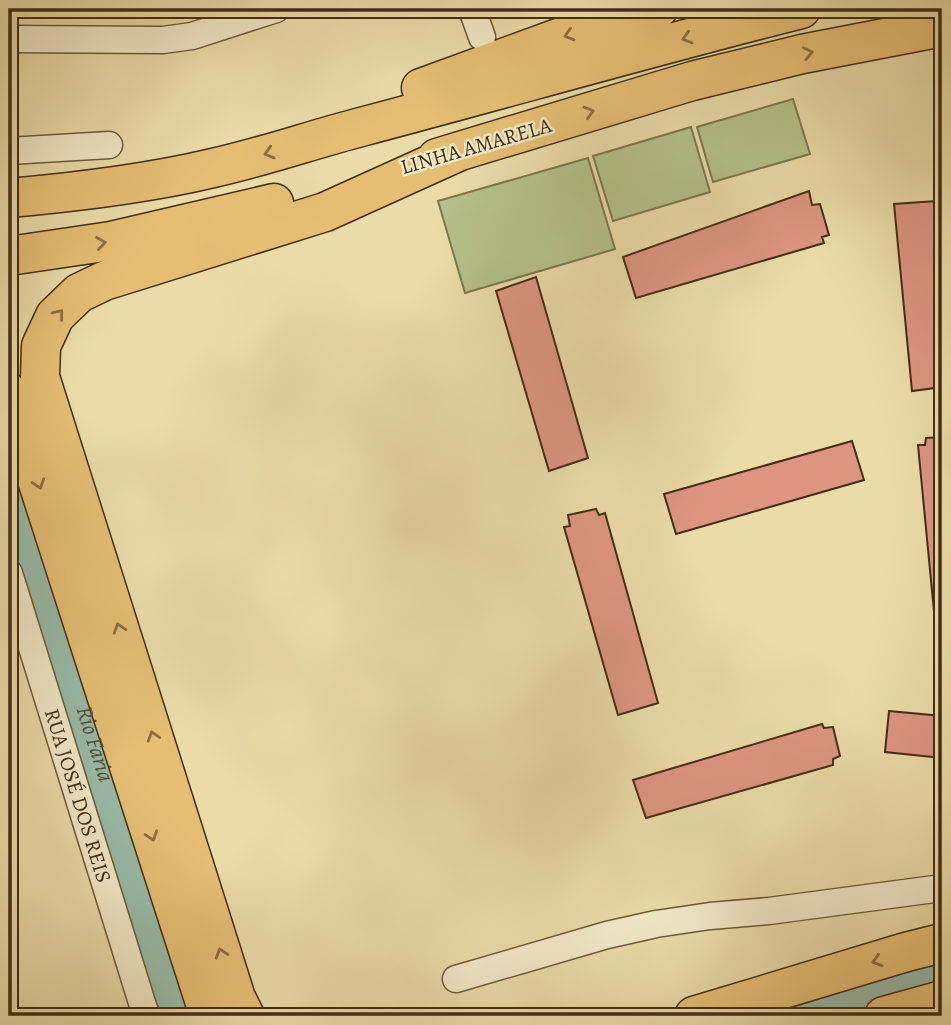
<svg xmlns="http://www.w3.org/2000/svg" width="951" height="1025" font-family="Alegreya,serif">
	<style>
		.green { fill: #b5c089; stroke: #7c774e; stroke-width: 2 }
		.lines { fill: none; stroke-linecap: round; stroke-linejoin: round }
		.river { stroke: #98bba9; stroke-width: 40 }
		.building { fill: #dd9581; stroke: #432e13; stroke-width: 2 }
		.minor-casing { stroke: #6d5938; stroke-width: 29 }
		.highway-casing { stroke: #432e13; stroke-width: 41 }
		.minor { stroke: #f1e8c7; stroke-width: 26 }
		.highway { stroke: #e5be74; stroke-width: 38 }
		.oneway { stroke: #8c6f3f }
		.labels { text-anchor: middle; stroke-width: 5; stroke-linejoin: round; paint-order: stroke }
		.street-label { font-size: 21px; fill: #432e13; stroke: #f1e8c7 }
		.water-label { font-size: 23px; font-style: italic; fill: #544a31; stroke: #f1e8c7 }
	</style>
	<rect width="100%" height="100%" fill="#eadba9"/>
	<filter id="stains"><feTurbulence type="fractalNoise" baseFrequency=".00286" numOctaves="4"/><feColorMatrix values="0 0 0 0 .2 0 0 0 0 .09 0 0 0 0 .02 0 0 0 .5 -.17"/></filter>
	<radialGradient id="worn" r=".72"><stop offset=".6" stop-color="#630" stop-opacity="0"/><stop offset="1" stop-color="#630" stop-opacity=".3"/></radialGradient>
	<path class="green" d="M793,99L810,154L713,182L697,127Z
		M691,127L710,192L613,221L593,156Z
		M588,158L615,249L465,293L438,201Z"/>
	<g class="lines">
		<g class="river">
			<path id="s1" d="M9,470L182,1016"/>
			<path d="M790,1016L942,970"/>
		</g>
	</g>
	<path class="building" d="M809,191L812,205L820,204L829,235L822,237L824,243L636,298L623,257Z
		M936,201L942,267V387L912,391L894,204Z
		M536,277L588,458L549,471L496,291Z
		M942,437V642L937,643L918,445H925L926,438Z
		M852,441L864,480L676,534L664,494Z
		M596,509L599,515L605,513L658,703L618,715L564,527L570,526L568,515Z
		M889,711L942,716V758L885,752Z
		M822,724L824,728L833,727L840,756L833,759V765L646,818L633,780Z"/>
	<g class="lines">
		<g class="minor-casing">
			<g id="minor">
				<path d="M472,9L482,37"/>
				<path d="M9,39L163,40L192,36L276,9"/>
				<path d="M9,151L109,145"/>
				<path id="s2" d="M9,573L143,1006L147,1016"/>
				<path d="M456,979L607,935L656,924L710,916L769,911L942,888"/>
			</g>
		</g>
		<g class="highway-casing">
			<path id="highway" d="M421,88L558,38L658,9
				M437,158L692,81L802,54L942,27
				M9,198C77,192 146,184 213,168C263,157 311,140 361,127C508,88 654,46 801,9
				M9,256L111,241L274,203
				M9,393L207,1009L211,1016
				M245,1016L236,998L40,377L41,346L55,316L79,293L104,281L325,212L460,151
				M694,1016L906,952L942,943
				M884,1016L942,1000"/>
		</g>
		<use href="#minor" class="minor"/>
		<use href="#highway" class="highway"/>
	</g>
	<defs><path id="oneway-chevron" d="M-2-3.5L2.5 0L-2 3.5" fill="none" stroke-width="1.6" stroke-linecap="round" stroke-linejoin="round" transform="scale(1.75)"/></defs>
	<g class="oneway">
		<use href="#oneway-chevron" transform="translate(569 35) rotate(164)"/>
		<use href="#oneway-chevron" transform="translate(687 38) rotate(164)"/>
		<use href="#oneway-chevron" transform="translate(808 53) rotate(-12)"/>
		<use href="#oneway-chevron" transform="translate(589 112) rotate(-17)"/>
		<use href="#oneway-chevron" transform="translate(269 153) rotate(164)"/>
		<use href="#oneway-chevron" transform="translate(101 243) rotate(-8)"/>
		<use href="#oneway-chevron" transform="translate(59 314) rotate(-51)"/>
		<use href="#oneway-chevron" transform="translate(39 484) rotate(72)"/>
		<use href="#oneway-chevron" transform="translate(119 628) rotate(-107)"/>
		<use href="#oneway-chevron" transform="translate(153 736) rotate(-107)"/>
		<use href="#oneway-chevron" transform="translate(152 836) rotate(72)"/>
		<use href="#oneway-chevron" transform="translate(221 953) rotate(-107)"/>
		<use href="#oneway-chevron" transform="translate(877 961) rotate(163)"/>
	</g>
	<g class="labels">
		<g class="street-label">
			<text transform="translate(476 146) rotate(-16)" y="7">LINHA AMARELA</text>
			<text dy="7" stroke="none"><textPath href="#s2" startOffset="233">RUA JOSÉ DOS REIS</textPath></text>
		</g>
		<g class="water-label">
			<text dy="8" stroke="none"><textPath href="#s1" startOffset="287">Rio Faria</textPath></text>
		</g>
	</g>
	<rect width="951" height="1025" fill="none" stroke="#eadba9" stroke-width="35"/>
	<rect x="10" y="10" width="930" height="1004" fill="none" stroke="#432e13" stroke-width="3.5"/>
	<rect x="18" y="18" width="916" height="990" fill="none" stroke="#432e13" stroke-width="2"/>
	<rect width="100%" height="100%" filter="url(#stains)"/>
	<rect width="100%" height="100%" fill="url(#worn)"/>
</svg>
